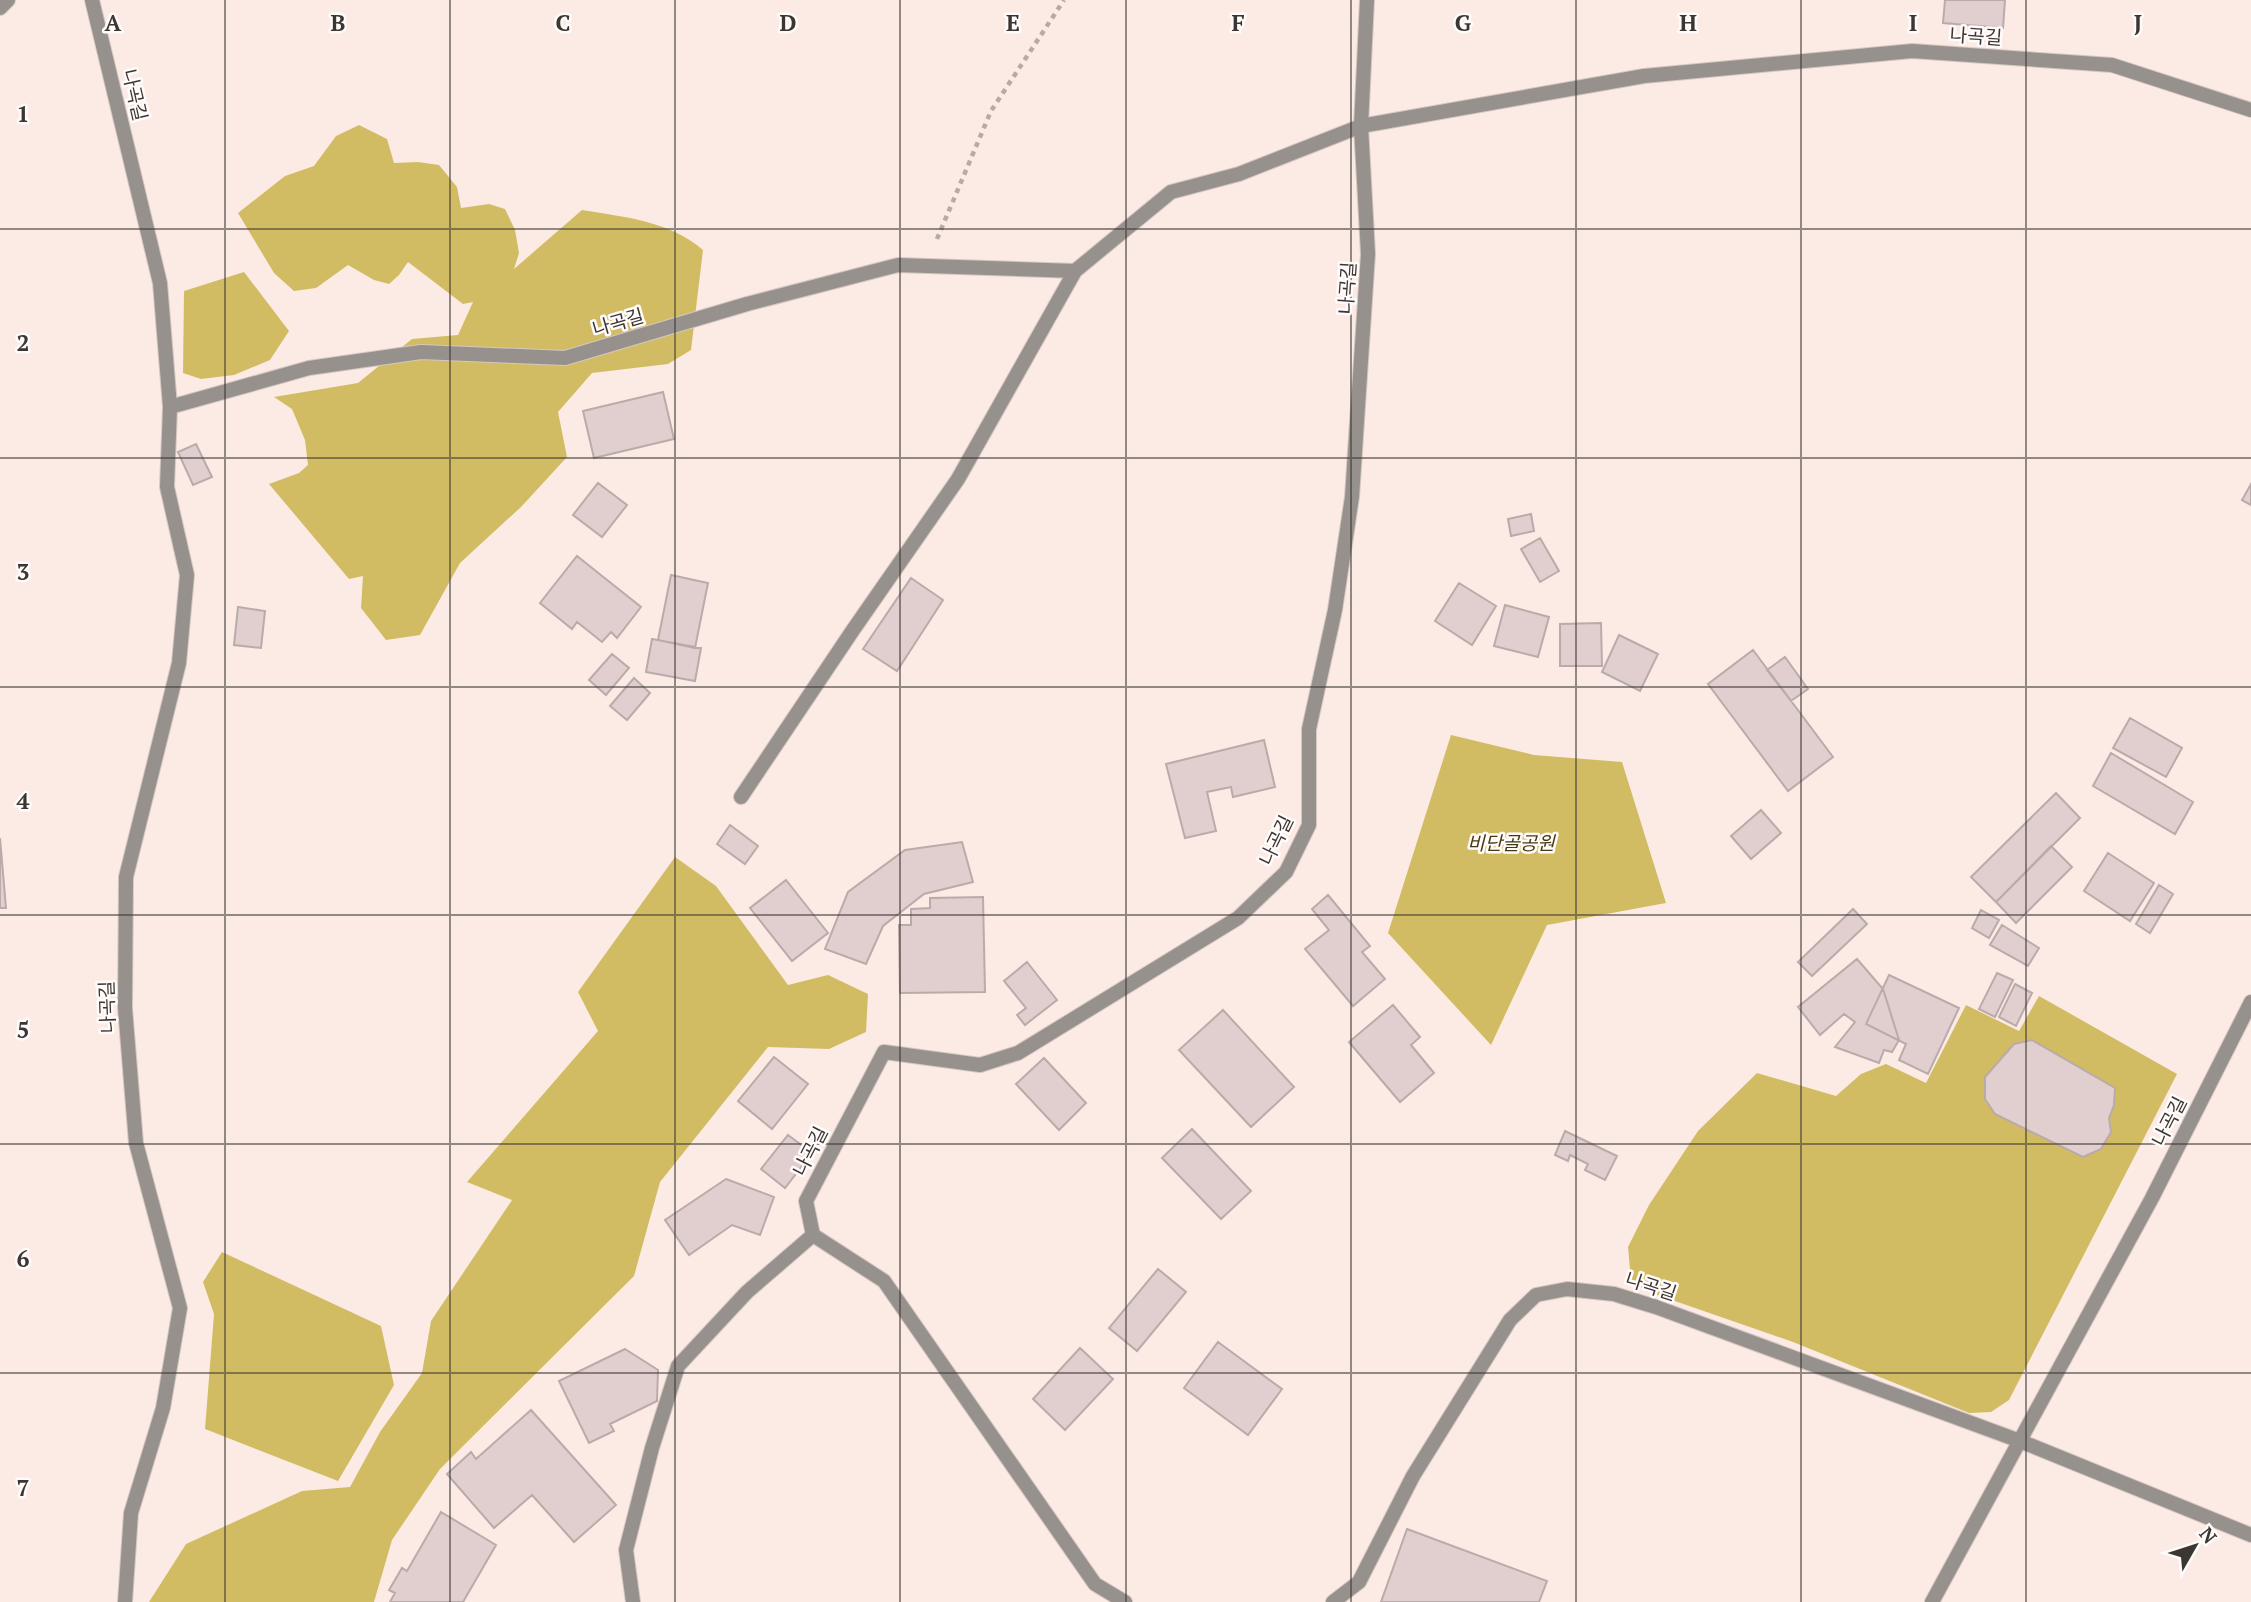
<svg xmlns="http://www.w3.org/2000/svg" width="2251" height="1602" font-family="'PT Serif','Noto Sans KR',serif">
	<style>
		.green { fill: #d2bc63 }
		.building { fill: #e1cfcf; stroke: #baa; stroke-width: 2 }
		.lines { fill: none; stroke-linecap: round; stroke-linejoin: round }
		.service-casing { stroke: #d5c7c1; stroke-width: 16 }
		.minor-casing { stroke: #d5c7c1; stroke-width: 16 }
		.tertiary-casing { stroke: #d5c7c1; stroke-width: 16 }
		.path { stroke: #b7aaa5; stroke-width: 4.5; stroke-dasharray: 5 5; stroke-linecap: butt }
		.service { stroke: #96918d; stroke-width: 14 }
		.minor { stroke: #96918d; stroke-width: 14 }
		.tertiary { stroke: #96918d; stroke-width: 14 }
		.grid { fill: none; stroke: #3c3633; stroke-width: 2; stroke-opacity: 0.55 }
		.labels { text-anchor: middle; stroke-width: 5; stroke-linejoin: round; paint-order: stroke }
		.street-label { font-size: 19px; fill: #3c3633; stroke: #fffbfa }
		.park-label { font-size: 19px; font-style: italic; fill: #443a13; stroke: #fffbfa }
		.grid-label { font-size: 23px; text-anchor: middle; font-weight: bold; fill: #3c3633; stroke: #fffbfa; stroke-width: 5; stroke-linejoin: round; paint-order: stroke }
	</style>
	<rect width="100%" height="100%" fill="#fbebe4"/>
	<path class="green" d="M359,125L387,139L394,163L418,162L439,165L457,187L461,208L489,204L505,209L515,230L519,253L514,269L582,210C624,217 670,221 703,250L691,350L668,364L592,373L558,412L567,457L521,507L460,563L420,635L386,640L361,608L363,576L349,579L269,484L299,473L308,465L305,440L292,409L274,397L358,383L412,339L458,335L473,302L463,304L408,262L399,275L389,284L374,280L348,265L316,288L294,291L274,273L238,213L285,176L314,166L336,136Z
		M244,272L289,331L270,360L234,375L201,379L183,373L184,291Z
		M1451,735L1534,755L1622,762L1666,903L1547,925L1491,1045L1388,933Z
		M675,857L716,886L788,985L828,975L868,994L866,1032L829,1049L768,1047L660,1182L634,1276L440,1469L392,1540L374,1602H149L186,1544L302,1491L350,1487L380,1432L422,1373L431,1321L512,1200L467,1182L598,1031L578,992Z
		M2039,996L2177,1074L2009,1400L1991,1412L1969,1413L1793,1342L1646,1291L1631,1280L1628,1247L1649,1205L1698,1131L1757,1073L1836,1096L1861,1074L1886,1064L1926,1083L1966,1005L2019,1031Z
		M222,1252L381,1326L394,1385L338,1481L205,1429L214,1314L203,1282Z"/>
	<path class="building" d="M1945,0H2005L2003,28L1943,23Z
		M663,392L674,439L594,458L583,411Z
		M196,444L212,477L193,485L178,452Z
		M598,483L627,505L602,537L573,515Z
		M2251,484V505L2242,500Z
		M1531,514L1534,531L1511,536L1508,519Z
		M1540,538L1559,571L1540,582L1521,549Z
		M577,556L641,607L617,638L611,632L602,642L577,622L572,629L540,603Z
		M671,575L708,583L695,648L658,640Z
		M911,578L943,600L897,671L863,649Z
		M1459,583L1496,606L1472,645L1435,621Z
		M1505,605L1549,617L1538,657L1494,646Z
		M238,607L265,611L261,648L234,645Z
		M1601,623L1602,666H1560V624Z
		M1619,635L1658,654L1640,691L1602,672Z
		M652,639L701,648L695,681L646,672Z
		M1753,650L1833,757L1788,791L1708,684Z
		M612,654L629,668L606,695L589,680Z
		M1785,657L1808,689L1791,701L1767,670Z
		M634,678L650,693L627,720L610,706Z
		M2130,718L2182,748L2166,777L2113,748Z
		M1264,740L1275,787L1233,797L1231,787L1207,792L1216,831L1185,838L1166,764Z
		M2111,753L2193,802L2175,834L2093,786Z
		M2056,793L2080,818L1996,902L1971,877Z
		M1761,810L1781,833L1751,859L1731,836Z
		M730,825L758,846L745,864L717,844Z
		M0,838L6,908H0Z
		M962,842L973,882L924,894L883,926L866,964L825,949L848,892L905,850Z
		M2051,846L2072,867L2016,923L1996,902Z
		M2108,853L2154,883L2130,921L2084,891Z
		M786,880L828,933L792,961L750,908Z
		M2159,885L2173,894L2150,933L2136,924Z
		M1328,895L1370,946L1362,952L1385,979L1353,1006L1305,949L1329,930L1312,909Z
		M983,897L985,992L900,993L899,925H911V909L930,908V898Z
		M1853,909L1867,924L1812,976L1798,962Z
		M1981,910L1999,920L1989,938L1972,928Z
		M2002,925L2039,948L2028,966L1990,945Z
		M1857,959L1883,989L1899,1040L1892,1052L1884,1050L1879,1063L1835,1047L1855,1022L1844,1014L1820,1035L1798,1007Z
		M1027,962L1057,1000L1025,1025L1017,1015L1026,1008L1004,981Z
		M1997,973L2013,980L1995,1017L1979,1009Z
		M1889,975L1959,1008L1928,1074L1899,1060L1906,1044L1866,1024Z
		M2015,984L2032,993L2016,1026L1999,1017Z
		M1393,1005L1420,1037L1411,1045L1434,1073L1400,1102L1349,1042Z
		M1223,1010L1294,1087L1251,1127L1179,1050Z
		M2032,1040L2115,1088L2114,1105L2109,1118L2111,1132L2101,1149L2083,1157L1995,1114L1985,1099V1077L2014,1044Z
		M774,1057L808,1084L772,1129L738,1101Z
		M1044,1058L1086,1103L1059,1130L1016,1084Z
		M1192,1129L1251,1191L1221,1219L1162,1158Z
		M1565,1131L1617,1156L1605,1180L1585,1170L1588,1164L1570,1155L1568,1161L1555,1155Z
		M788,1135L812,1153L785,1188L761,1169Z
		M726,1179L774,1197L760,1235L732,1225L689,1255L665,1220Z
		M1158,1269L1186,1292L1137,1351L1109,1328Z
		M1218,1342L1282,1389L1248,1435L1184,1388Z
		M1080,1348L1113,1379L1065,1430L1033,1399Z
		M625,1349L658,1370L657,1401L610,1424L614,1431L589,1443L559,1381Z
		M531,1410L616,1505L574,1542L532,1495L494,1528L447,1474L471,1452L476,1459Z
		M441,1512L496,1545L463,1602H390L395,1593L389,1590L402,1568L407,1571Z
		M1407,1529L1547,1581L1539,1602H1381Z"/>
	<g class="lines">
		<g class="service-casing">
			<path id="service" d="M1361,126L1644,76L1912,51L2112,65L2251,110"/>
		</g>
		<g class="minor-casing">
			<path id="minor" d="M92,0L160,283L170,407L167,487L187,575L179,663L126,877L125,1008L136,1143L180,1308L163,1408L131,1513L125,1602
				M170,407L309,368L421,352L565,358L747,304L898,265L1075,271L1171,192L1239,174L1361,126
				M741,797L853,630L958,479L1075,271
				M813,1235L884,1281L1095,1584L1125,1602
				M633,1602L626,1550L652,1448L678,1366L747,1292L813,1235L806,1201L884,1052L980,1065L1018,1053L1238,918L1286,872L1309,825V729L1335,610L1352,497L1368,254L1361,126L1367,0
				M1333,1602L1359,1582L1413,1476L1510,1320L1536,1295L1567,1289L1614,1294L1656,1307L2020,1441L2251,1535
				M1932,1602L2152,1198L2251,1002"/>
		</g>
		<g class="tertiary-casing">
			<path id="tertiary" d="M0,8L8,0"/>
		</g>
		<path class="path" d="M937,239L991,111L1064,0"/>
		<use href="#service" class="service"/>
		<use href="#minor" class="minor"/>
		<use href="#tertiary" class="tertiary"/>
	</g>
	<path class="grid" d="M225,0V1602M450,0V1602M675,0V1602M900,0V1602M1126,0V1602M1351,0V1602M1576,0V1602M1801,0V1602M2026,0V1602M0,229H2251M0,458H2251M0,687H2251M0,915H2251M0,1144H2251M0,1373H2251"/>
	<g class="labels">
		<g class="street-label">
			<text transform="translate(1976 36) rotate(4)" y="7">나곡길</text>
			<text transform="translate(135 95) rotate(77)" y="7">나곡길</text>
			<text transform="translate(1347 288) rotate(-86)" y="7">나곡길</text>
			<text transform="translate(618 322) rotate(-16)" y="7">나곡길</text>
			<text transform="translate(1276 840) rotate(-64)" y="7">나곡길</text>
			<text transform="translate(107 1007) rotate(-92)" y="7">나곡길</text>
			<text transform="translate(2169 1121) rotate(-63)" y="7">나곡길</text>
			<text transform="translate(810 1151) rotate(-63)" y="7">나곡길</text>
			<text transform="translate(1651 1286) rotate(18)" y="7">나곡길</text>
		</g>
		<g class="park-label">
			<text x="1511" y="850">비단골공원</text>
		</g>
	</g>
	<g class="grid-label">
		<text x="113" y="31">A</text>
		<text x="338" y="31">B</text>
		<text x="563" y="31">C</text>
		<text x="788" y="31">D</text>
		<text x="1013" y="31">E</text>
		<text x="1238" y="31">F</text>
		<text x="1463" y="31">G</text>
		<text x="1688" y="31">H</text>
		<text x="1913" y="31">I</text>
		<text x="2138" y="31">J</text>
		<text x="23" y="122">1</text>
		<text x="23" y="351">2</text>
		<text x="23" y="580">3</text>
		<text x="23" y="809">4</text>
		<text x="23" y="1038">5</text>
		<text x="23" y="1267">6</text>
		<text x="23" y="1496">7</text>
	</g>
	<g transform="translate(2195 1546) rotate(51)" stroke="#fffbfa" stroke-width="5" paint-order="stroke">
	<path d="M0-5L12 26L0 18L-12 26Z" fill="#3c3633"/>
	<text y="-10" font-size="19" font-weight="bold" text-anchor="middle" fill="#3c3633">N</text>
	</g>
</svg>
